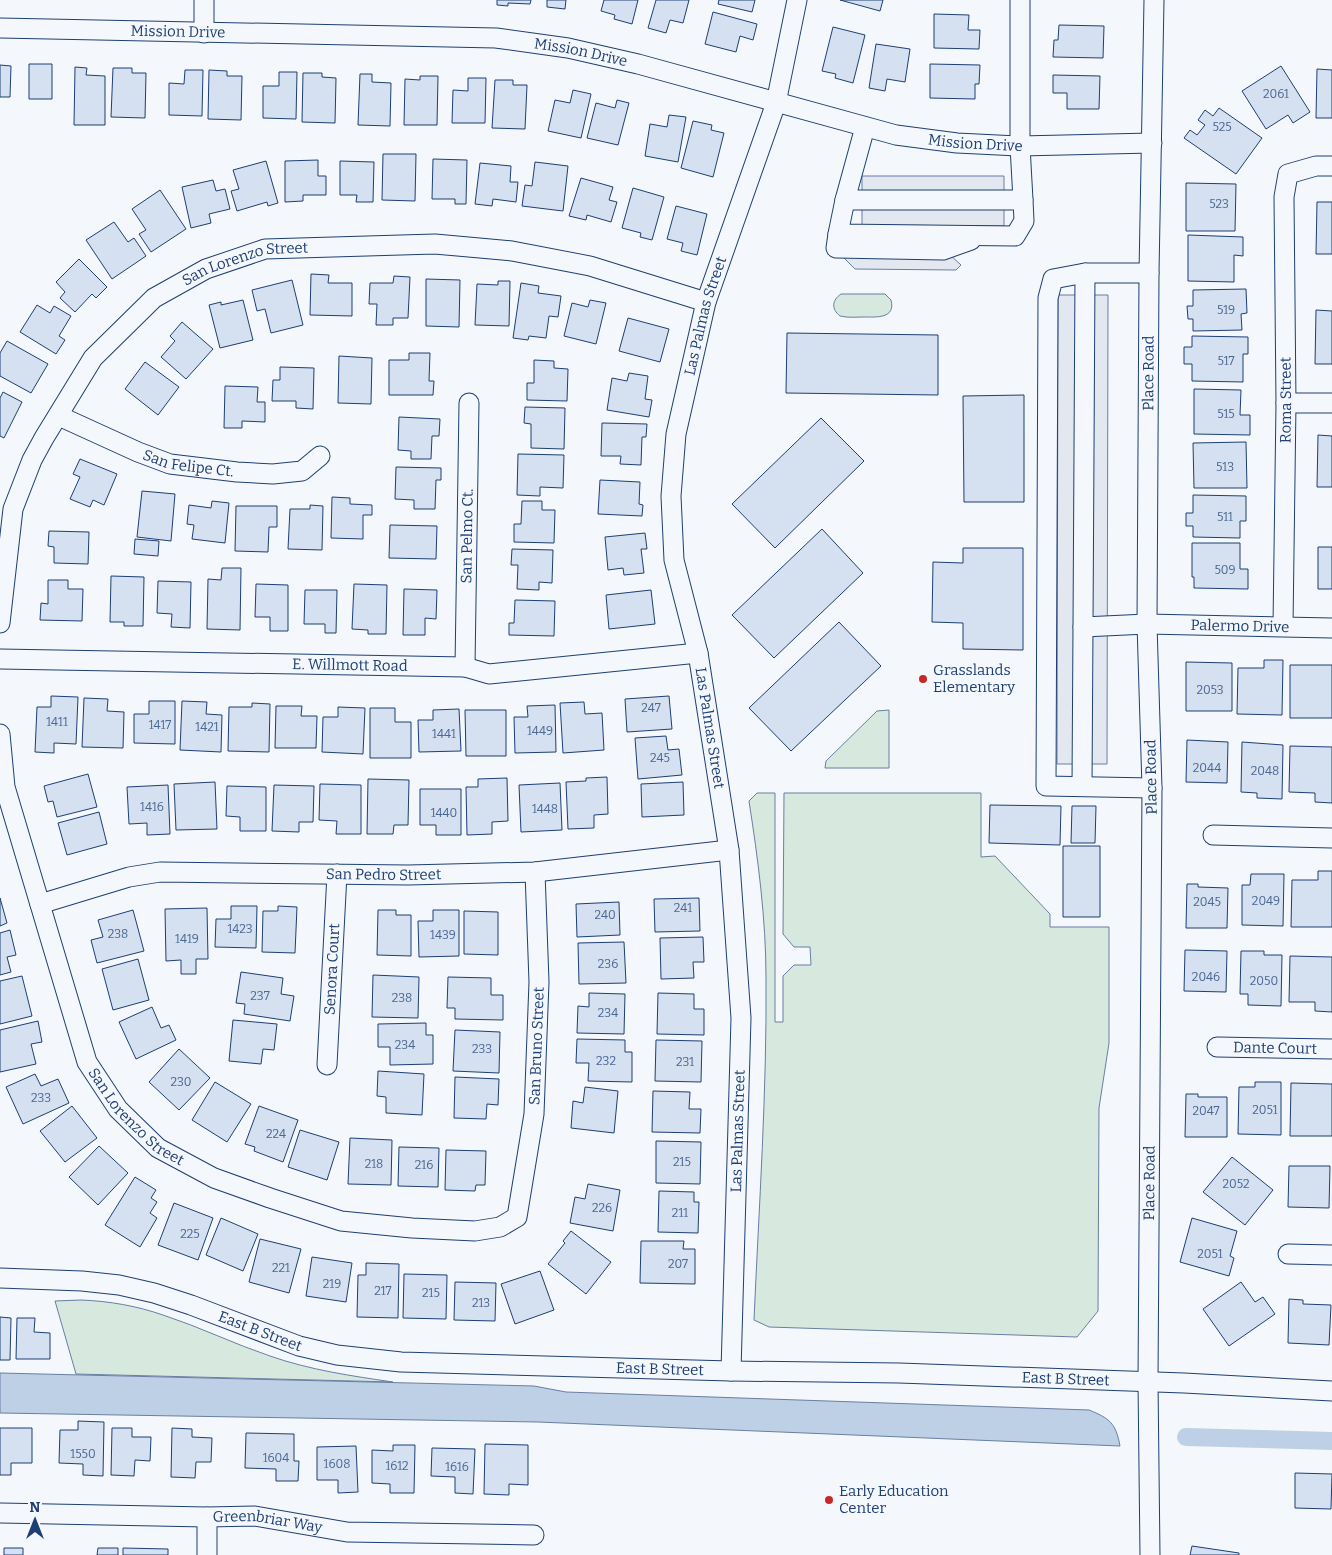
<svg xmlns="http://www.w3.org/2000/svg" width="1332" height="1555" font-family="Bitter,serif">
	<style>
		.green { fill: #d7e8df; stroke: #687fa3 }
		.parking { fill: #e3e8f0; stroke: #687fa3 }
		.water { fill: #bed0e5; stroke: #687fa3 }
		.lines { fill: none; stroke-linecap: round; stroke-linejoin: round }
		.canal { stroke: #bed0e5; stroke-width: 18 }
		.building { fill: #d5e0f0; stroke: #1d3f73 }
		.minor-casing { stroke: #1d3f73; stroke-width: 21 }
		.minor { stroke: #f4f7fb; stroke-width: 19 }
		.poi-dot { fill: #c62828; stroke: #f4f7fb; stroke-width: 2 }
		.labels { text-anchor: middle; stroke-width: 4; stroke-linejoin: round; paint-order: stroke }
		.number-label { font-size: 12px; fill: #4b6792 }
		.street-label { font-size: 15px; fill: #1d3f73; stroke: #f4f7fb }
		.poi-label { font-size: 15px; fill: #1d3f73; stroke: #f4f7fb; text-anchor: start }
	</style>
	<rect width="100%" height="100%" fill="#f4f7fb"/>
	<path class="green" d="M841,294H885L891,300C896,319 876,317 864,317C856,317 848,318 840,316C831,309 832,300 841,294Z
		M889,710V768H825L826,761L877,711Z
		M757,793H775V1022H783V976L794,965H811L810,947H794L783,934L784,793H981V857L995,856L1050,914V927H1109V1043L1099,1108L1098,1311L1077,1337L769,1327L754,1320C759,1206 767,1091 766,978C766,919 758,859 749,801Z
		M81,1300C109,1301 137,1306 163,1315C200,1327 234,1344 270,1356C310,1370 352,1376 393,1382L76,1374L55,1301Z"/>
	<path class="parking" d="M862,176H1004V226L862,225Z
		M938,244L961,265L956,270L855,269L841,255Z
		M1058,295H1108L1107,764H1057Z"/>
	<path class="water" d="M0,1373L534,1386L566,1392L1089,1410C1109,1418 1116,1423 1120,1446L538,1422L0,1413Z"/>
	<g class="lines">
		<path class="canal" d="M1186,1437L1332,1441"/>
	</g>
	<path class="building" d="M497,0H531L530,4L508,3V6L497,5Z
		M547,0H566L565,9L547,7Z
		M604,0H638L632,24L614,19L615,15L601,11Z
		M656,0H689L683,23L670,20L666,33L648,28Z
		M719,0H755L752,12L718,4Z
		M840,0H883L880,11Z
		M713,12L757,24L753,40L740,36L736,52L705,44Z
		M934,14L969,15L968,30H980L979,49L934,48Z
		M1059,25L1104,26L1103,58L1053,57L1054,40H1058Z
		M833,27L865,35L853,83L835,78L836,74L822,71Z
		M876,44L910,49L905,82L887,79L885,91L869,88Z
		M29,64H52V99H29Z
		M930,64L980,65L979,84H975V99L930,98Z
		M0,65L11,66L10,97H0Z
		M1281,66L1310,112L1293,123L1288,115L1266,129L1242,91Z
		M75,67L87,68L86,75L105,76V125H74Z
		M113,68H132V73H146L145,118L111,117Z
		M1317,69L1332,70V118H1316Z
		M185,70H203L202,116L169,115V83L184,84Z
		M209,70L227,71V76H242L241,120L208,119Z
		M279,72H297L296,119L263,118V86H279Z
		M303,73H322V77L336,78L335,123L302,122Z
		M360,74H372V82L391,83L390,126L358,125Z
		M1053,75L1100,76L1099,109H1067V93H1053Z
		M420,76H438L437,125H404L405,79L420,80Z
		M468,78H486L485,123H452L453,90L468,91Z
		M495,80H513V85H527L525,129L492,128Z
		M573,90L591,94L581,138L548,131L555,100L570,103Z
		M617,100L629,103L618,145L587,138L596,103L615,108Z
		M1219,108L1262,138L1236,174L1184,138L1190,130L1197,135L1205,125L1198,120L1205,110L1213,116Z
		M669,115L686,117L678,162L645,156L650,124L667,127Z
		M693,121L712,125L711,130L724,133L713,177L681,168Z
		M383,154H416L415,201L382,200Z
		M433,159L467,160L466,204H455V199H432Z
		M318,160V176H326V195H303V201L285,202V161Z
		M266,161L278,203L268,206L267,202L237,211L231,191L239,189L233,170Z
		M340,161L374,162L373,202H356L357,195H340Z
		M535,162L568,166L563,211L522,206L525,185L532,186Z
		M480,163L511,166L510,182H518L516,202L493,199L492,206L475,204Z
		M581,178L613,187L609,200L617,202L611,222L587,215L586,220L569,216Z
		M213,180L216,191L225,189L230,209L209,214L211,223L191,228L182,187Z
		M1186,183L1236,184L1235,231H1186Z
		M633,188L664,197L652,240L640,237L641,233L622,228Z
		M160,190L186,229L151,252L139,234L146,230L132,209Z
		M1317,202H1332V254H1316Z
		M676,206L707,214L697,255L681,251L683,243L667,239Z
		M114,222L128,242L134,238L146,256L112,279L86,240Z
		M1188,235L1243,237V256L1234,255V282L1188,281Z
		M79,259L107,287L96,298L92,294L75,312L60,298L65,292L56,282Z
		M311,274L329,275L328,283H352V316L310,315Z
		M394,276L410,277L408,318H393V325H376L377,304H369L370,283H393Z
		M426,279L460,280L459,327L426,326Z
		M292,280L303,325L271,333L265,309L257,311L252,290Z
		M498,281H510L509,326L475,325L477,284L498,285Z
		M521,283L539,286L538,293L561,296L558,317L549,316L546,338L529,336L528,340L513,338Z
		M1246,289L1247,313L1241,314L1242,330L1193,331V319H1188L1187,306H1193V290Z
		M243,300L253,340L220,348L209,305L221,302V305Z
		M590,300L606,303L596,344L564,336L572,303L588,307Z
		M37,305L50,313L54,306L71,316L59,336L65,340L56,354L20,332Z
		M1316,310L1332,311V364H1315Z
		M628,318L669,329L660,362L619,351Z
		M182,322L213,349L186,379L161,357L175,341L170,336Z
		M787,333L938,335V395L786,393Z
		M1192,336L1248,337V354H1243V382L1192,381V364H1184V347H1192Z
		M7,341L48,364L31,393L0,376V353Z
		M409,353H430L429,381H434L433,395H389V360H409Z
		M339,356L372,358L371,404L338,403Z
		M534,360L554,361V368L568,369L567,401L527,400V383H534Z
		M145,362L179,387L158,415L125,389Z
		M280,367L314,368L313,409L296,408V401H272L273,380H280Z
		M629,373L648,376L645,399L652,400L649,417L607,410L612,378L627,381Z
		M225,386L258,387L257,402H265V422L242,421V428H224Z
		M1194,389L1241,390L1240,415H1250V435L1194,434Z
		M3,392L22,402L4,438L0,436V398Z
		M1024,395V502H964L963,396Z
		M525,407L565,408L564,449L531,448V424L524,423Z
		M399,417L440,419L439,436H432L431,459H411V451L398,450Z
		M821,418L864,461L775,548L732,504Z
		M602,423L647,424L646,437H642L641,465L620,464L621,456H601Z
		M1318,435L1332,436V487H1317Z
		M1246,442L1247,488H1194L1193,443Z
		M518,454L564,455L563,488L540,487V496L517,495Z
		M80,459L117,474L104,505L93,500L90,507L70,499L80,477L73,474Z
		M396,467L441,468V480H436L435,509H414V500L395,499Z
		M600,480L640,482L639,504L643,505L642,516L598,514Z
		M142,491L175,494L171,541L137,537Z
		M1193,495L1246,496V521H1240V538L1193,537V526H1186V513H1193Z
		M332,497L350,498V504L372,505V515H363V539L331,538Z
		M212,501L229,503L225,543L192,539L194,525L187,524L189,505L211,508Z
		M522,501H542V510H555L554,543L514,542V524H521Z
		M310,505L323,506L322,550L288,549L290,509H310Z
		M236,506H277V527H269L268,552L235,551Z
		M390,525L437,526L436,559L389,558Z
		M822,529L863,573L774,658L732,615Z
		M49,531L89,532L88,564L54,563V547L48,546Z
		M645,533L647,549H641L644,573L624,575L623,568L608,570L605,537Z
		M135,539L159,541L158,556L134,554Z
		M1192,543H1240V569H1248V589L1194,588V577H1192Z
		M1318,547H1332V589H1318Z
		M963,548H1023V650L963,649V623L932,622L933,562L963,563Z
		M512,549L553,550L552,583L539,582V590L517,589L518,565H511Z
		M222,568H241L240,630L207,629L208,579L221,580Z
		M111,576L144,577L143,626H124V622H110Z
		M48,580H68V589H83L82,621L40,620L41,603L48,604Z
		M158,581L191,582L190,628L171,627L172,614L157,613Z
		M256,584L288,585V631H270V617H255Z
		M354,584L387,585L386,634H368V630L352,629Z
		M404,589L437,590L436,619L425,618V635H403Z
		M305,590H337L336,633H325V624H304Z
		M651,590L655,624L609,629L606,595Z
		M515,600L555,601L554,636L509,635V623H514Z
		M839,622L881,666L791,751L749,708Z
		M1264,660H1283L1282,715L1237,714L1238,668H1264Z
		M1186,662L1232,663V711H1186Z
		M1290,665H1332V718H1290Z
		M51,696L78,697L76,744L54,743V753L35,752L37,707H51Z
		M669,696L672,729L627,732L625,699Z
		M84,698L108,699L107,711L124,712L123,748L82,747Z
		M149,701H175V744L134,743V714H149Z
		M182,701L207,702L206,714L222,715L221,752L180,750Z
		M584,702L585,714L602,713L604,750L563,753L560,703Z
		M252,703L270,704L269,752L228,751L229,707H252Z
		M555,705L556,752L515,753L514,717H528L527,706Z
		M276,706H302L301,716H317L316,748H275Z
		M338,707L365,708L363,754L322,752L323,717H338Z
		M370,708H395V722H411V758H370Z
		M459,709L461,751L419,752L418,720H433V710Z
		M465,710H506V756H466Z
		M666,736L668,750L679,749L682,775L638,779L635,738Z
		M1187,740L1228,742L1227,783L1186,782Z
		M1242,742L1283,745L1282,799L1257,798V793L1241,792Z
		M1290,746L1332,747V803L1315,802V793L1289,792Z
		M88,774L97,807L57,817L53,801L48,802L44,786Z
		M607,777L608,814L594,815V828L568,829L566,782L586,781V778Z
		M507,778L508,821L492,822V834L467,835L466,787H478V779Z
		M368,779L409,780L408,825H394L393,834H367Z
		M215,782L217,829L176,830L174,784Z
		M683,782L684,815L642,817L641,784Z
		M560,783L562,830L521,832L519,785Z
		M320,784L361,785V834H336L337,821L319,820Z
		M168,785L170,834L147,835V823L129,824L127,787Z
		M274,785L314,786L313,822H299V832L272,831Z
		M227,786L266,787V831H240V817L226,816Z
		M420,789H461V835H436V825H420Z
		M990,805L1061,806L1060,845L989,843Z
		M1072,806H1096L1095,843H1071Z
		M99,812L107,844L67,855L58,823Z
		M1063,846H1100V917H1063Z
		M1318,871H1332V927H1291L1292,880H1318Z
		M1251,874H1284L1283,926L1242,925V885H1250Z
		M1187,884H1198V887L1228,888L1227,928H1186Z
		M0,898L7,923L0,926Z
		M699,898L700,931L655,932L654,899Z
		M619,902L620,935L577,937L576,904Z
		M231,906H257L256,948L215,947L216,919H231Z
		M278,906L297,907L295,953L262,952L263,911H278Z
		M207,908L208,959H196V974H181V960L166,961L165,909Z
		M133,910L144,951L97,963L91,940L103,937L98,920Z
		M378,910H396V915H411V956L377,955Z
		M433,910H459V956L419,957L418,921H433Z
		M464,911L498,912V955L464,954Z
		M10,930L16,955L7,957L11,972L0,975V933Z
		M703,937L704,962H693L694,978L661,979L660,938Z
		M624,942L626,983L579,984L578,943Z
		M1185,950L1227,951L1226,992L1184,991Z
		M1241,951H1264V955H1282L1281,1006L1248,1005V994H1240Z
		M1290,956L1332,957V1012L1315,1011V1002H1289Z
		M138,959L149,1000L113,1010L102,969Z
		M241,972L283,978L281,994L294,996L290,1021L244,1014L245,1004L236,1003Z
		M373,975L419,977L418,1018L372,1017Z
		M22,976L32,1016L0,1024V981Z
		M448,977L491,978V995H503V1020L455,1019V1008H447Z
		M589,993L625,994L624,1034L577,1033L578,1006L589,1007Z
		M658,993L694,994V1009H704V1035L657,1034Z
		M152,1007L161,1028L169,1025L176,1040L136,1059L119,1022Z
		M233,1020L277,1024L274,1050L263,1049L261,1064L229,1061Z
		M38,1021L42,1042L31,1044L36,1064L0,1072V1030Z
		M426,1023V1035H433V1064L390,1065V1047H378V1024Z
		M455,1030L500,1032L499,1073L453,1071Z
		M577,1039L625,1040V1052H632V1082L588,1081L589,1063H576Z
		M656,1040L702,1041L701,1082L655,1081Z
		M179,1049L210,1078L179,1110L149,1082Z
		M378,1071L424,1074L422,1115L386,1113V1097L377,1096Z
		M35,1074L41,1086L58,1079L69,1103L23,1124L6,1087Z
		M455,1077L499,1079L498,1105L487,1104L486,1119L454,1118Z
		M215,1082L251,1104L227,1142L192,1120Z
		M1255,1082H1281V1135L1238,1134L1239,1087H1255Z
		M1291,1083L1332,1084V1136H1290Z
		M585,1087L618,1091L614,1133L571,1128L573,1101L583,1103Z
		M653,1091L690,1092L689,1109H701L700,1133L652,1132Z
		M1186,1094H1198V1097H1227V1137H1185Z
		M72,1106L97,1138L65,1162L40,1131Z
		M259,1106L298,1120L283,1162L254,1151L255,1147L245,1144Z
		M300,1130L339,1142L327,1180L288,1167Z
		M350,1138L392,1140L391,1185L348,1184Z
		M656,1141L701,1142L700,1184L656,1183Z
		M99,1146L128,1173L98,1205L69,1177Z
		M399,1147L439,1148L438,1187L398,1186Z
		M446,1150L486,1151L485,1185H476L475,1191L445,1190Z
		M1232,1157L1273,1190L1245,1225L1203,1192Z
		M1289,1166H1330L1329,1208L1288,1207Z
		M135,1177L156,1190L151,1198L157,1202L150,1213L157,1218L140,1247L105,1225Z
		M588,1184L620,1190L613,1231L570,1223L575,1197L585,1199Z
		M659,1191L694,1192V1202H699L698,1233L658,1232Z
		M174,1203L213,1218L198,1260L158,1245Z
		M221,1218L258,1234L243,1271L206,1255Z
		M1192,1218L1237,1231L1230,1256L1234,1258L1229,1276L1180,1262Z
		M571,1231L611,1262L586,1294L548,1264L565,1243L563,1241Z
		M260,1239L301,1249L289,1293L249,1282Z
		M641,1241H684L683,1249H695V1284L640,1283Z
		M312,1257L352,1263L346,1302L306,1296Z
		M366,1263L399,1264L398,1318L357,1317L358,1275H366Z
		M540,1271L554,1310L515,1324L501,1284Z
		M404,1274L447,1275L446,1319L403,1318Z
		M455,1282L496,1283L495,1321L454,1320Z
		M1241,1282L1255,1302L1263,1297L1275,1314L1229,1346L1203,1309Z
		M1289,1299L1303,1300V1304L1331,1305L1329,1345L1288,1343Z
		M0,1317L11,1318L10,1360H0Z
		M17,1318H35L34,1332L50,1333V1359H16Z
		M78,1421L104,1422L103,1476L83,1475V1464L59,1463L60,1430H78Z
		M0,1428H32V1463H11V1475H0Z
		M112,1428H132V1437H151L150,1461L135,1460L134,1476L111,1475Z
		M172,1428L192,1429V1437L212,1438L211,1462H196L195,1478L171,1477Z
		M246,1433L294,1434V1461H299L298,1481H276V1469L245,1468Z
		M485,1444L528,1445V1485L509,1484V1495L484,1494Z
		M393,1445H415L414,1493H390V1484L372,1483V1450L393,1451Z
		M356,1446L358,1492L338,1493V1480H317V1447Z
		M432,1448L475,1449L473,1494L455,1493V1477L431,1476Z
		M1295,1473L1332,1474L1331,1509L1295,1508Z
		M1192,1546L1239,1553V1555H1190Z
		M4,1548H23V1555H4Z
		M98,1548H118V1555H97Z
		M123,1548L168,1549V1555H123Z"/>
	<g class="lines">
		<g class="minor-casing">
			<g id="minor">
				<path id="s1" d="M0,28L496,38L568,48L638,64L896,135L957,143L1020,146L1152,143"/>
				<path d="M204,33V0"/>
				<path d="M865,127L845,200H1023L1020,146V0"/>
				<path d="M845,200L838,234L1015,236L1024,221L1023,200"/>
				<path d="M838,234L836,248L943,250L971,240"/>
				<path d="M1085,273L1053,279L1048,298L1046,786L1152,788"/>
				<path id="s2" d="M1149,273H1085L1083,627L1147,624L1332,628"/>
				<path d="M1286,403H1332"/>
				<path id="s3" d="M59,416L138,452L170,464L237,472L273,474L302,471L320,456"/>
				<path id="s4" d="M0,623L13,509L32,460L44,438L93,358L154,298L206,269L265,249L435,244L512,251L590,266L706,302"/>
				<path id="s5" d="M1283,626L1286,403L1284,197L1288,174L1316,166H1332"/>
				<path id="s6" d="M0,659L465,667L489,674L698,653"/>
				<path id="s7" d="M465,667L469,403"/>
				<path id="s8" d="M0,734L5,787L87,1062L118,1109L158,1148L214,1178L270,1198L341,1221L412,1228L475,1231L500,1227L517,1217L534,1114L539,982L535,872"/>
				<path d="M1082,786L1083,627"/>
				<path d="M1213,835L1332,838"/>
				<path id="s9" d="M40,904L129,877L160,872L408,875L535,872L729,850"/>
				<path id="s10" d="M1217,1047L1332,1049"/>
				<path id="s11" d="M327,1065L337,874"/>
				<path d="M1288,1254L1332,1255"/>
				<path id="s12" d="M0,1278L82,1281L119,1285L154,1293L191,1305L299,1346L337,1355L401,1362L731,1371L899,1373L1184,1383L1332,1391"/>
				<path id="s13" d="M731,1371L741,1018L729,850L698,653L674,560L671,496L676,434L706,302L776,103L797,0"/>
				<path id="s14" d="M0,1513L207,1517L255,1516L347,1532L534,1535"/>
				<path d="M207,1517V1555"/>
				<path id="s15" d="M1150,1555L1148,1382L1152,788L1147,624L1149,273L1154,0"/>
			</g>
		</g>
		<use href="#minor" class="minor"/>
	</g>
	<g class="poi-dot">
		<circle cx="923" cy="679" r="5"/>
		<circle cx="829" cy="1500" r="5"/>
	</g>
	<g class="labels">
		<g class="number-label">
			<text x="1276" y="98">2061</text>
			<text x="1222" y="131">525</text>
			<text x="1219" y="208">523</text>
			<text x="1226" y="314">519</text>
			<text x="1226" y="365">517</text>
			<text x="1226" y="418">515</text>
			<text x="1225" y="471">513</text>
			<text x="1225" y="521">511</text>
			<text x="1225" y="574">509</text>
			<text x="1210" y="694">2053</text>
			<text x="651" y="712">247</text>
			<text x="57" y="726">1411</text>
			<text x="160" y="729">1417</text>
			<text x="207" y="731">1421</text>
			<text x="540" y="735">1449</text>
			<text x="444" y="738">1441</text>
			<text x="660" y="762">245</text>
			<text x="1207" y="772">2044</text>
			<text x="1265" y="775">2048</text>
			<text x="152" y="811">1416</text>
			<text x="545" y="813">1448</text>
			<text x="444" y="817">1440</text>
			<text x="1266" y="905">2049</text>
			<text x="1207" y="906">2045</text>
			<text x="683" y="912">241</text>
			<text x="605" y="919">240</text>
			<text x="240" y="933">1423</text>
			<text x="118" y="938">238</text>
			<text x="443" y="939">1439</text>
			<text x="187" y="943">1419</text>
			<text x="608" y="968">236</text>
			<text x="1206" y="981">2046</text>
			<text x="1264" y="985">2050</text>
			<text x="260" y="1000">237</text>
			<text x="402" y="1002">238</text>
			<text x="608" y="1017">234</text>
			<text x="405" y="1049">234</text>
			<text x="482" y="1053">233</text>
			<text x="606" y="1065">232</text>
			<text x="685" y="1066">231</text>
			<text x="181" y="1086">230</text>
			<text x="41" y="1102">233</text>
			<text x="1265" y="1114">2051</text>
			<text x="1206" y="1115">2047</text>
			<text x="276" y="1138">224</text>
			<text x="682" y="1166">215</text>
			<text x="374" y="1168">218</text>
			<text x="424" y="1169">216</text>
			<text x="1236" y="1188">2052</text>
			<text x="602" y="1212">226</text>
			<text x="680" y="1217">211</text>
			<text x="190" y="1238">225</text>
			<text x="1210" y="1258">2051</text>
			<text x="678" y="1268">207</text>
			<text x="281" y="1272">221</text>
			<text x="332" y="1288">219</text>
			<text x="383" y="1295">217</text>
			<text x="431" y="1297">215</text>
			<text x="481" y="1307">213</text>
			<text x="83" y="1458">1550</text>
			<text x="276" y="1462">1604</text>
			<text x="337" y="1468">1608</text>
			<text x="397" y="1470">1612</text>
			<text x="457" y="1471">1616</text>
		</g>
		<g class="street-label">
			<text dy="5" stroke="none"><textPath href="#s1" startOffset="178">Mission Drive</textPath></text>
			<text dy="5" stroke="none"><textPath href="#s1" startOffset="582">Mission Drive</textPath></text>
			<text dy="5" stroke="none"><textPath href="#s1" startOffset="988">Mission Drive</textPath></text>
			<text dy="5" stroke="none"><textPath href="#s4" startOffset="471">San Lorenzo Street</textPath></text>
			<text dy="5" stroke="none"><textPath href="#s13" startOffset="1065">Las Palmas Street</textPath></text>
			<text dy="5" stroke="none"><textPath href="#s15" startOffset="1182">Place Road</textPath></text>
			<text dy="5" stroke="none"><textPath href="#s5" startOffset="226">Roma Street</textPath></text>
			<text dy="5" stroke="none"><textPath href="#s3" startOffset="139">San Felipe Ct.</textPath></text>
			<text dy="5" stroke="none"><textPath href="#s7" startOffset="131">San Pelmo Ct.</textPath></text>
			<text dy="5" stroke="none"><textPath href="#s2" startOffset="575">Palermo Drive</textPath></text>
			<text dy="5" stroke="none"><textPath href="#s6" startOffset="350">E. Willmott Road</textPath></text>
			<text transform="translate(710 728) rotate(81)" y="5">Las Palmas Street</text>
			<text transform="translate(1151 777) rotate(-91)" y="5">Place Road</text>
			<text dy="5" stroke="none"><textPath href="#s9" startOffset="348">San Pedro Street</textPath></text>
			<text dy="5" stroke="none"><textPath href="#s11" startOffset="96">Senora Court</textPath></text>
			<text dy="5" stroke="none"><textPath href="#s8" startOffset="1002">San Bruno Street</textPath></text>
			<text dy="5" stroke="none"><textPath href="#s10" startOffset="58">Dante Court</textPath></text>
			<text dy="5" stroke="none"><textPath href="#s8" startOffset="415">San Lorenzo Street</textPath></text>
			<text dy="5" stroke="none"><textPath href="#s13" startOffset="240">Las Palmas Street</textPath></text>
			<text dy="5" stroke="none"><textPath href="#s15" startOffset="372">Place Road</textPath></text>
			<text dy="5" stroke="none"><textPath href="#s12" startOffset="268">East B Street</textPath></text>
			<text dy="5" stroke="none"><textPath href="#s12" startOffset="672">East B Street</textPath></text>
			<text dy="5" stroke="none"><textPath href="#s12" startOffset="1078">East B Street</textPath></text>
			<text dy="5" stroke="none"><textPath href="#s14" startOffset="268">Greenbriar Way</textPath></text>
		</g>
		<g class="poi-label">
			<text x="933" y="675">Grasslands<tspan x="933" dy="17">Elementary</tspan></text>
			<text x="839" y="1496">Early Education<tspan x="839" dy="17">Center</tspan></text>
		</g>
	</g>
	<g transform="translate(35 1520)" stroke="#f4f7fb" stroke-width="4" paint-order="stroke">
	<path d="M0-4L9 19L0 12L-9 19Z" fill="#1d3f73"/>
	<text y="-8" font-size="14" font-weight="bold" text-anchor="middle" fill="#1d3f73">N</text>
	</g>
</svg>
